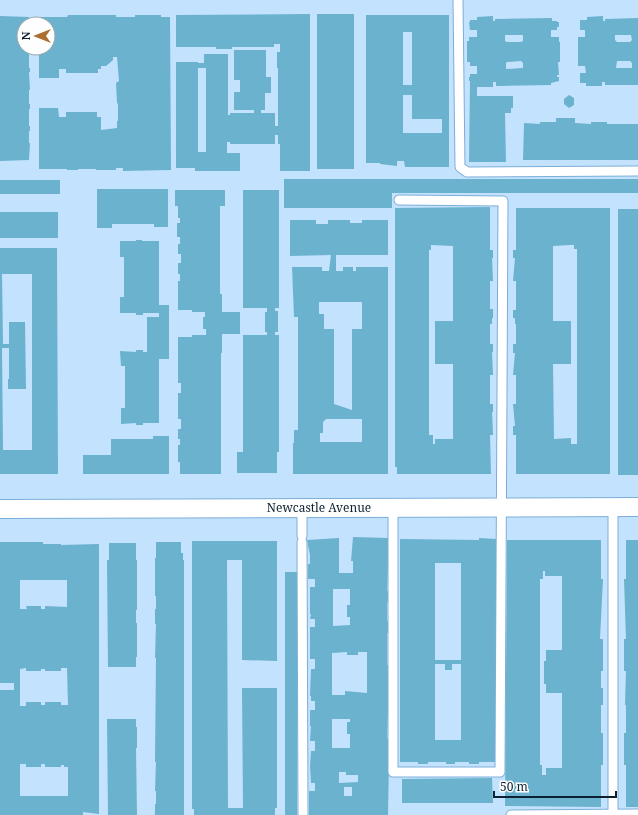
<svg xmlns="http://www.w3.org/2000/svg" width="638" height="815" font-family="'Noto Serif',serif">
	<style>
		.building { fill: #6ab2ce; fill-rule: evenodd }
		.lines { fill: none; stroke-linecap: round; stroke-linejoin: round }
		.lane-casing { stroke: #7caeda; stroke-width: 11 }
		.street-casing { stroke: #7caeda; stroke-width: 20 }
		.lane { stroke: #fff; stroke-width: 9 }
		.street { stroke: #fff; stroke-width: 18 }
		.labels { text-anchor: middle; stroke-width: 3; stroke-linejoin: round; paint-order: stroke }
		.street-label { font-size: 12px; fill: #0c2131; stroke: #fefefe }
	</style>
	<rect width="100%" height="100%" fill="#c3e2fd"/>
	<path class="building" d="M310,14V171H280V144H278V135H275V144H230V142H227V153H240V171H195V168H176V62H198V63H204V54H228V115H230V113H254V110H234V92H240V80H234V50H266V77H271V93H265V110H261V113H275V126H278V68H277V52H280V44H274V47H232V49H216V47H176V15ZM198,68H206V152H198Z
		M317,14H354V169H317Z
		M68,15H116V17H135V15H161V17H170L171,170L123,171V168H116V170H96V169H78V170H67V169H39V108H58L59,117H66V112H97V117H101V130L117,128V121H118V104L117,103L116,83L119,81L117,57H113V60L106,66H101V69H98V73H66V69H59V78H39V48H48V24H39V17H67Z
		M366,15H449V167H405L404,161H397V166L380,164V163H366ZM403,32H412V85H403ZM403,95H412V119H442V133H403Z
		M0,16L29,17V24H24V48H30V51H29V68H30V72H29L30,90H29V104H30V109H29V126H30V131H29V143H30L29,160L0,161Z
		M493,16V21H495V19L552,18V21H557V22H559V27H557V30H551V37H559V42H560V62H558L559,75H557V77H559V81L551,83V85L496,86V82H493V87H477V96H513V108H511V113H505L506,162H469L470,81H469V77H470V74H477V66H470V62H467V41H469V37H477V30H470L469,22H470V20H477V17ZM505,35H523V41L521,42H507L505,41ZM521,61L523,63V68L506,69V63L507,62Z
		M603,16V21H605V19L638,18V85H605V82H602V86H586V83H580V73H586L585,66H578V37H585V30H580V20H587V17ZM615,35H631L632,40L630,42H617L615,40ZM617,61H630L632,63V68H616Z
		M569,95L574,98V105L569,108L564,104V99Z
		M556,118H575V123L591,124V122H607V124H638V160H523L524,123L540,124V122H556Z
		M284,179H638V193H392V208H284Z
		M0,180H60V194H0Z
		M97,189H168V227H154V224H112V228H97Z
		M175,190H225V206H220V294H222V312H240V334H222V353H221V474H180V462H178V445H180V439H178V429H181V419H178V393H181V383H178V337H192V335H206V329H203V317H205V312H192V310H178V281H180V274H178V263H181V254H178V244H180V237H177V223H180V218H178V206H175Z
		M243,190H279V308H275V311H278V332H275V335H279V452H277V473H237V452H243V335H267V332H265V312H267V308H243Z
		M490,207V250H493V258H492L493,281H490V309H493V318H492V324H490V344H493V352H492L493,375H490V404H493V412H492L493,435H490L491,474H397V467H395V208ZM431,245L453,246V321H435V364H453V439H435V444H433V435H429V250H431Z
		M516,208H610V474H516V435H513V426H515L513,404H516V375H513L515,353H513V344H516V324H515V318H513V310H516V281H513L515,258H513V250H516ZM570,245H574V249H577V444H571V438L554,439L553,364H571V321H553V246Z
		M618,209H638V475H618Z
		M0,212H58V238H0Z
		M290,220H316V224H328V220H350V223H362V220H388V255H336V271H343V267H353V271H356V267H388V474H293V443H294V430H298V317H294L292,267H322V271H329L331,255L290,256ZM319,302H362V329H352V410L334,404V329H324V314H319ZM326,419H362V442H320V433H323V422Z
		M136,240H142V241H159V305H169V359H159V423H143V425H136V423L121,424V408H125V366H121L120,351L136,352V350H143V352H147V317H159V313H143V315H136V313H120V297H124V257H120V241H136Z
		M0,248H57L58,474H0ZM2,274H32V450H3L2,348H9V379H8V389H26L25,322H9V344H3Z
		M153,436H169V474H83V455H111V439H153Z
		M353,537L389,538L387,591H389V602H387V621H389V633H387V665H389V677H388V699H389V712H388L387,738H389V749L388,748V759H389L388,815H309V791H315V783H311L310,766L311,751H315V741H310L311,726H310V710H315V701H311V696H310L311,669H315V659H310V627H315V619H310L311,614H310V587H315V579H308V564H310V555L307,540L339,538V573H353V561H351ZM333,589H350V605H347V617H350V625L333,626ZM347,652V655H358V652H367V693L345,691V695H332V653ZM332,719H350V722H347V734H350V748H332ZM339,772H346V775H358V782L339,783ZM344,787H352V796H344Z
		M479,538L497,539V762H479V764H469V762H455V764H446V762H428V764H418V762H400V539L479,540ZM435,563H461V660H435ZM435,664H445V670H452V664H461V740H435Z
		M507,540H601V579H603L600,639H603V671H601V688H603V705H601V733H603V765H601V807L505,806ZM543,571H545V576H562V650H546V661H544V684H546V693H562V768H546V775H542V765H540V579H543Z
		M626,540H638V807H626V765H624V733H626V705H625L626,671H624V639H626L624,579H626Z
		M192,541H277V661L242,660V560H227L228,808H243L242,688H277V808H275V815H194V809H192Z
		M0,542H43V544H61V545L99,544V814L83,812V815H0V690H14V683H0ZM20,580H67V607L45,606V609H41V606H26L27,609H20ZM26,668V671H41V669H45V671H61V668H67L68,705H61V702H45V705H41V702H26V706H20V669ZM20,764H26V767H41V764H45V767H61V765H64V767H68V796H20Z
		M156,542H181V553H183V560H184V815H155V804H156V791H155L156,762H155L156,658H155L156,624H155V609H156V596H155V558H156Z
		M109,543H136V560H137V610H136V623H137V657H136V667H108L107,560H109Z
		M285,572H297V815H285Z
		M107,719H136V727H137V748H136L137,815H108Z
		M492,778L493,803H402V779Z"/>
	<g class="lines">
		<g class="lane-casing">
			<path id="lane" d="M458,0L460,167L467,172L638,171
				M302,508V536
				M393,508V772H500L503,201L399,200
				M302,542L303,815
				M613,814V507
				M511,815L638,814"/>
		</g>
		<g class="street-casing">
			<path id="street" d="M0,509L638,507"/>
		</g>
		<use href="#lane" class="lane"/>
		<use href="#street" class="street"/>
	</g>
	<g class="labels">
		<g class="street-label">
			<text x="319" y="512">Newcastle Avenue</text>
		</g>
	</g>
	<g transform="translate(36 36) rotate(270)"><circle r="19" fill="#fefefe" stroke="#9da6ac"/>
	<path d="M0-3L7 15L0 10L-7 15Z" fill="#ab7031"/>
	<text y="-6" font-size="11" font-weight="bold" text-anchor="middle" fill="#0c2131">N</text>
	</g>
	<path d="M494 791v6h122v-6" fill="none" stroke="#0c2131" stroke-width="2"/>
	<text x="500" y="791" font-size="12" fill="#0c2131" stroke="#fefefe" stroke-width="3" paint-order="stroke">50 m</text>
</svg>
